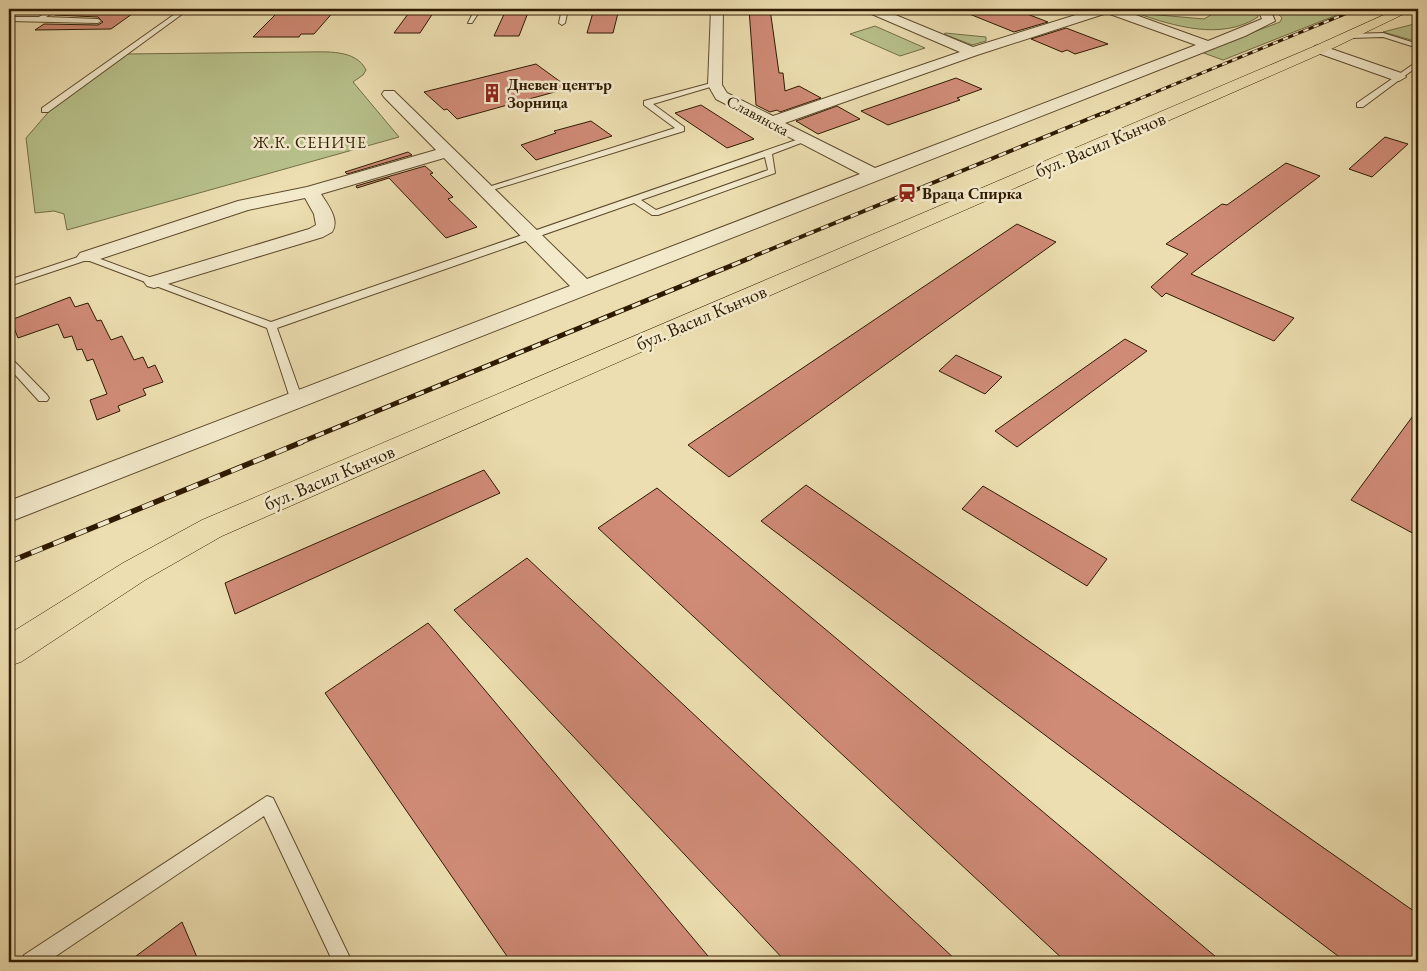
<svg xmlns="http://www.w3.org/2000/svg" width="1427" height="971" font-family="'EB Garamond',serif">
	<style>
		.green { fill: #b8c18b; stroke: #736e46 }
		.building { fill: #d08b77; stroke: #2e1a00 }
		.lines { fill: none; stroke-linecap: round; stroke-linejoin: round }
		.lane-casing { stroke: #5e4b2c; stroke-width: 2 }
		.street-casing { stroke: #5e4b2c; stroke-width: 2 }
		.primary-casing { stroke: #2e1a00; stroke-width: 1 }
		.lane { fill: #f3eacc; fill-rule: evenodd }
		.street { fill: #f3eacc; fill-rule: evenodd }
		.primary { fill: #ecdeb0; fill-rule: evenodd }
		.rail-far3-casing { stroke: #2e1a00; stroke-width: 3 }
		.rail-far2-casing { stroke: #2e1a00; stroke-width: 4 }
		.rail-far1-casing { stroke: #2e1a00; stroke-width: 5 }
		.rail-casing { stroke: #2e1a00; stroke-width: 5.5 }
		.rail-far3 { stroke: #f3eacc; stroke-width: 2; stroke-dasharray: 5.5; stroke-linecap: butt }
		.rail-far2 { stroke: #f3eacc; stroke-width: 2.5; stroke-dasharray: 8; stroke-linecap: butt }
		.rail-far1 { stroke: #f3eacc; stroke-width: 3; stroke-dasharray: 9; stroke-linecap: butt }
		.rail { stroke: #f3eacc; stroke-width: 4; stroke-dasharray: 12; stroke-linecap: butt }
		.labels { text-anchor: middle; stroke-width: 5; stroke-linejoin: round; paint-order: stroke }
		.far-poi-label { font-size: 16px; font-weight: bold; fill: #2e1a00; stroke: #f3eacc; text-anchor: start }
		.far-street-label { font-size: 16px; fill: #2e1a00; stroke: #f3eacc }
		.far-neighbourhood-label { font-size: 16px; letter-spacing: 1px; fill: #2e1a00; stroke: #f3eacc }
		.street-label { font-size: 19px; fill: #2e1a00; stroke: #f3eacc }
	</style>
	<rect width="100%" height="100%" fill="#ecdeb0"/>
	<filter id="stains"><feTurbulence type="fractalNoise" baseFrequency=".004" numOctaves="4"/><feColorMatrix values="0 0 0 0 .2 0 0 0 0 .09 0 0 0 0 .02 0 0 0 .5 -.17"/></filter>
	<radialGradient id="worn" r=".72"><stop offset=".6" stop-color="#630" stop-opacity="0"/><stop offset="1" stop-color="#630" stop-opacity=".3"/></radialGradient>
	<path class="green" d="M1212,9H1256L1258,17C1221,41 1174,26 1136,13L1204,19L1214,13Z
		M1274,9H1352L1223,60L1201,52L1280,22L1282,18Z
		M1418,23V42L1383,32Z
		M875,26L925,48L900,56L850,34Z
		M945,33L986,37V41L972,45L944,34Z
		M306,52C326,52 356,49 366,70L363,75L353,82L399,137L67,230L64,214L54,211L35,213L26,138L52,108L126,54Z"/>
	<path class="building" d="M65,9H139L111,29L35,30L44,24L98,25L103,22L98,17L55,15Z
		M281,9H325L335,10L314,34H301L299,37H253Z
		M594,9H619L613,33H587Z
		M749,9H770L779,73H783L785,91L799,86L821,98L780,112L777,110L770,112L756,105Z
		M957,9H1014L1048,22L1014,32Z
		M411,10H435L420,33H394Z
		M506,10H529L519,36H494Z
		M1066,28L1108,44L1075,54L1067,50L1062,52L1031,39Z
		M536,64L569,88L457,119L447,109L444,110L424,92Z
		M956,78L982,89L957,98L960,100L888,125L861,111Z
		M701,105L734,126L754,139L727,148L675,113Z
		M837,106L860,119L818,134L796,121Z
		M591,121L612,136L536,160L521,145L556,133L554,131Z
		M1385,137L1408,144L1372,177L1349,169Z
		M408,152L412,155L347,174L345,172Z
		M1286,163L1320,176L1191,274L1294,318L1274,341L1166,293L1162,297L1151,287L1188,254L1166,244L1222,204L1227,205Z
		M425,166L433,173L430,174L453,197L448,199L477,227L446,238L389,178L357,188L356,186Z
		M1017,224L1056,242L729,477L688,445Z
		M70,297L75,307L88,303L97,321L101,320L111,340L122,336L134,360L143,357L148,368L155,365L163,382L143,389L146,395L118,406L120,411L97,420L90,400L107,394L93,359L87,361L82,349L77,350L72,336L64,338L58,324L18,338L11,320Z
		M1125,339L1147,351L1017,447L995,431Z
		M956,355L1002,377L985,394L939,371Z
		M1418,409V536L1351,500Z
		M484,470L500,493L235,614L225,583Z
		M806,485L1418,914V962H1346L761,521Z
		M983,486L1107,559L1087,586L962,509Z
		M657,488L1222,962H1066L598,528Z
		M527,558L958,962H786L454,610Z
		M428,623L437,633L713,962H511L325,693Z
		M182,922L199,962H128Z"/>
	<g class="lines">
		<g class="lane-casing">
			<path id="lane" d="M51,9H58L46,17L98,19L101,21L98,23L9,21V17H39Z
				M182,9H189L48,112H42V108Z
				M475,9H481L472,23H468Z
				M562,9H568L565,23L562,25L559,23Z
				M1383,33L1418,44V48L1383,37L1350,38L1347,36L1350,34Z
				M1418,61V66L1363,107H1357V103Z
				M715,82L717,83V85L653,104L684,127V131L489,191L482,189L675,128L644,105V101Z
				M802,138L809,140L772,154L775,173L658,215H652L634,203L277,328L302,398L296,402L290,398L267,328L87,260L9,286V280L87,254L271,322ZM765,157L768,170L656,210L641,200Z
				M9,359L13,360L47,395L49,398L47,401H39L9,368Z
				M267,796L273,798L352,962H333L264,816L47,962H22L24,955Z"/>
		</g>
		<g class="street-casing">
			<path id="street" d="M711,9H723L722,85L727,93L773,116L960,52L867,12L865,9H881L973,47L1095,9H1119L1208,41L1262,19L1258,9H1270L1275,21L1245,36L9,522V501L570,286L444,158L321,194C328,205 340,220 332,232L323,237L161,286L154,288L147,286L144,282L147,278L309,229L316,225L314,214L305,198L248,210L94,261H80L77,257L80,253L238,201L307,187L436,150L384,97L382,94L384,91H394L587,279L860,174L716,99L708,85ZM1107,13L1196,45L875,168L785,123L977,55Z
				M1320,45L1404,74L1406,77L1399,81L1394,80L1315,52L1313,49L1315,46Z"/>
		</g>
		<g class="primary-casing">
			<path id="primary" d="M1397,9H1414L1325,52L222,536L145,580L21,662L9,666V634L123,563L202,520L1315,46Z"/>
		</g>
		<use href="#lane" class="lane"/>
		<use href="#street" class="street"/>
		<use href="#primary" class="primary"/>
		<g class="rail-far3-casing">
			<path id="rail-far3" d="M1100,115L1357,9"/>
		</g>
		<g class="rail-far2-casing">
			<path id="rail-far2" d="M747,259L1103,113"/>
		</g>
		<g class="rail-far1-casing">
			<path id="rail-far1" d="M299,443L750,258"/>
		</g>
		<g class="rail-casing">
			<path id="rail" d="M9,562L302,442"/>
		</g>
		<use href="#rail-far3" class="rail-far3"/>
		<use href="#rail-far2" class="rail-far2"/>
		<use href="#rail-far1" class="rail-far1"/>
		<use href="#rail" class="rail"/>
	</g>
	<defs>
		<g id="building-bare" transform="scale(1.5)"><path d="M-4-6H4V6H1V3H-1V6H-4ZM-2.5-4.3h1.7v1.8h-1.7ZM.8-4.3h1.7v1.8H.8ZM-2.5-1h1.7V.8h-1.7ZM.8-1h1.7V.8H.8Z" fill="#8f2418" stroke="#f3eacc" stroke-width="2.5" paint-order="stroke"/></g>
		<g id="station-bare" transform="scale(1.5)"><path d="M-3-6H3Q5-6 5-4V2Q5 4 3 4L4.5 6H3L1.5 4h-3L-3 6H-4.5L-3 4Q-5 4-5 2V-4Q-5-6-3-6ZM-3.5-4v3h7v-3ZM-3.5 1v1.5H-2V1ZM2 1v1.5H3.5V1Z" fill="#8f2418" stroke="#f3eacc" stroke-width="2.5" paint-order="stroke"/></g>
	</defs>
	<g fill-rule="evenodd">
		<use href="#building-bare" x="492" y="93"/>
		<use href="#station-bare" x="907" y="193"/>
	</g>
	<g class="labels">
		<g class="far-poi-label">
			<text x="507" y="90">Дневен център<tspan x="507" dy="18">Зорница</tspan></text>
			<text x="922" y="199">Враца Спирка</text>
		</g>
		<g class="far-street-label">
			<text transform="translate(758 115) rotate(28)" y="6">Славянска</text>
		</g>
		<g class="far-neighbourhood-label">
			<text x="310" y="148">Ж.К. СЕНИЧЕ</text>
		</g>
		<g class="street-label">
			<text transform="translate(1100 144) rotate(-23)" y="7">бул. Васил Кънчов</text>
			<text transform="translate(701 317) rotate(-23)" y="7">бул. Васил Кънчов</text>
			<text transform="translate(329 477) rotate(-23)" y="7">бул. Васил Кънчов</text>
		</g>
	</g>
	<rect width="1427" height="971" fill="none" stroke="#ecdeb0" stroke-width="30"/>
	<rect x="10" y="10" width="1407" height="951" fill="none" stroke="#2e1a00" stroke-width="2.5"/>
	<rect x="15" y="15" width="1397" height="941" fill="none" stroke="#2e1a00"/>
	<rect width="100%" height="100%" filter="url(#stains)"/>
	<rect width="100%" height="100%" fill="url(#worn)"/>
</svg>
